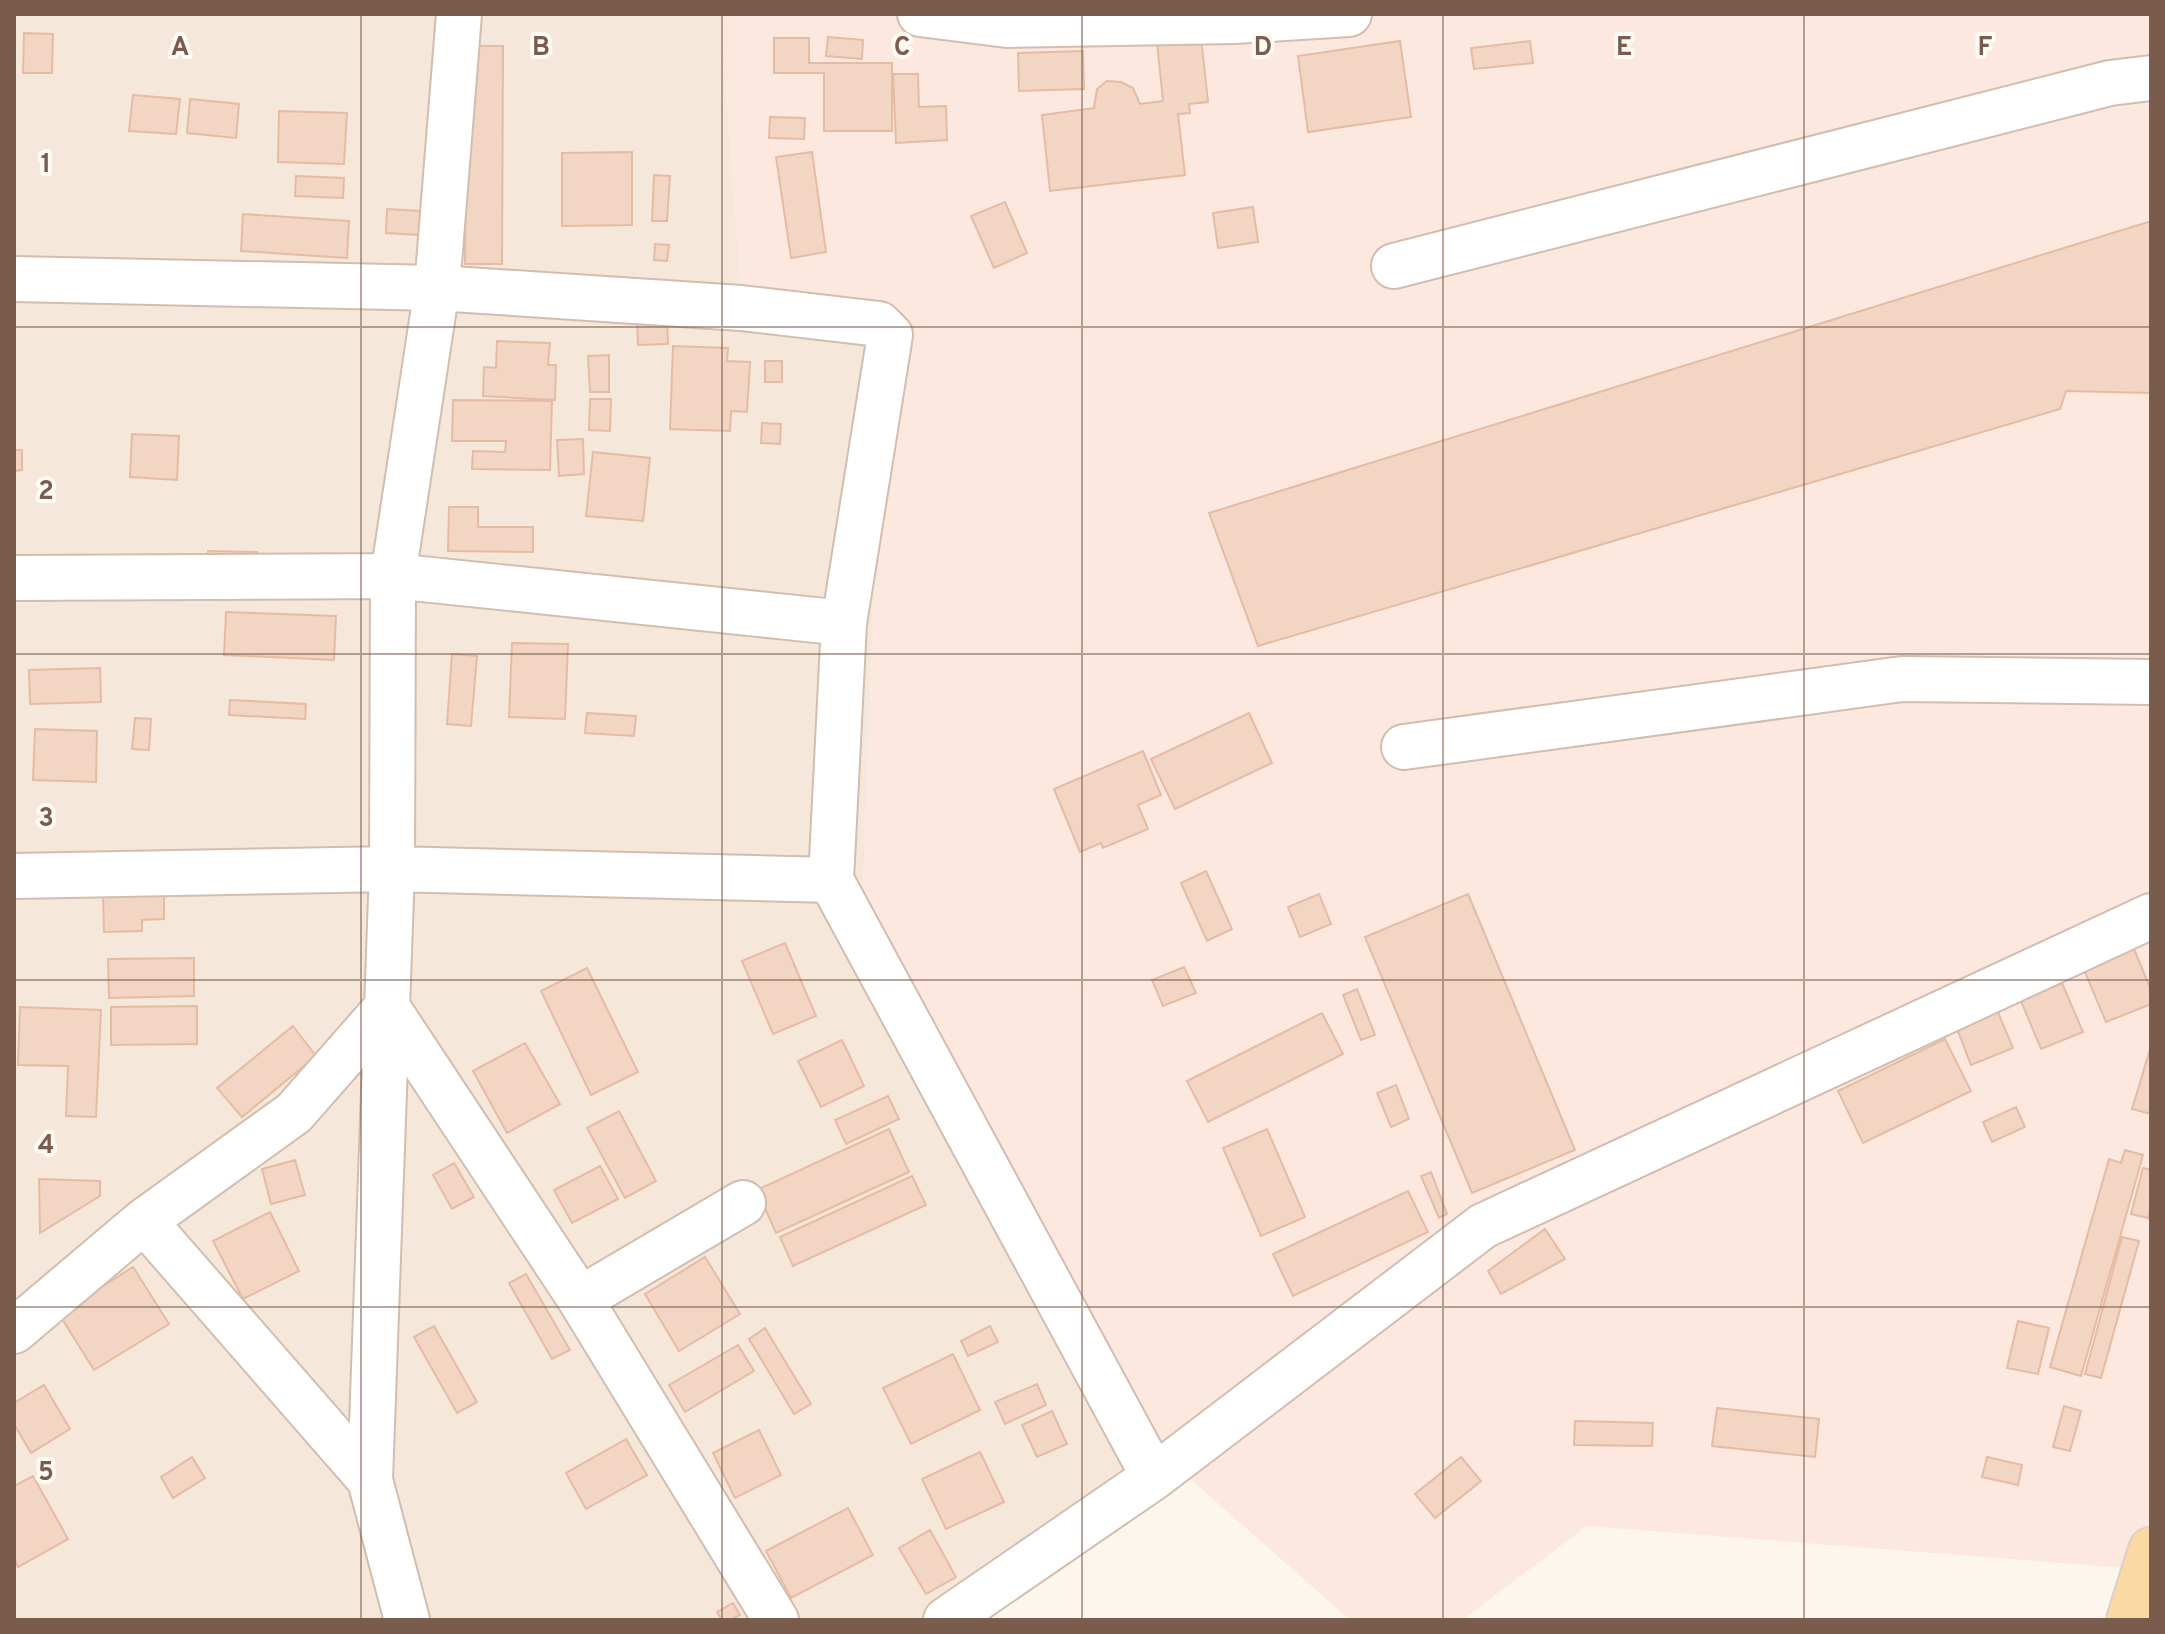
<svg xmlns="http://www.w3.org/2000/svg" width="2165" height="1634" font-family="Overpass,sans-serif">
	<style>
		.residential { fill: #f5e8da }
		.commercial { fill: #fde8e0 }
		.building { fill: #f3d5c3; stroke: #e6bba3; stroke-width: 2 }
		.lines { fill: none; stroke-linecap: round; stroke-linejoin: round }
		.minor-casing { stroke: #d1beb0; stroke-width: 48 }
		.major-casing { stroke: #dad1cd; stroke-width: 48 }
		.minor { stroke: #fff; stroke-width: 44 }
		.major { stroke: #fbd9a5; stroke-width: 44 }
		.grid { fill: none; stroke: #7a5c4d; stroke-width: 2; stroke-opacity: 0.55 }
		.grid-label { font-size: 26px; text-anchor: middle; font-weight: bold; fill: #7a5c4d; stroke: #fffaf3; stroke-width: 8; stroke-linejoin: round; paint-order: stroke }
	</style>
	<rect width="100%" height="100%" fill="#fdf6ec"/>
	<path class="residential" d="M14,14H721L743,314L884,333L862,913L1179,1469L951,1620H14Z"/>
	<path class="commercial" d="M721,14H2151V1570L1587,1526L1462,1620H1350L1179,1469L862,913L884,334L743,314Z"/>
	<path class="building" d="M24,33L53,34L52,73H23Z
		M828,37L863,40L862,59L826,56Z
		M1201,37L1208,102L1189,104L1190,113L1178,114L1185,175L1050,191L1042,115L1094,108L1097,89L1107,81L1121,82L1133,88L1140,104L1163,101L1157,42Z
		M774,38H809V63H892V131H824V73H774Z
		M1400,41L1411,117L1308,132L1298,56Z
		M1530,41L1533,63L1474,69L1471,48Z
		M466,46H503L502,264H465Z
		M1083,51L1084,89L1019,91L1018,53Z
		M893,74H918L919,107L946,106L947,140L896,143Z
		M133,95L180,99L176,134L129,131Z
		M190,99L239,104L236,138L187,133Z
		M279,111L347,113L344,164L278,162Z
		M770,117L805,118L804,139L769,138Z
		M632,152V225L562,226V153Z
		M812,152L826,252L791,258L776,157Z
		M654,175L670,176L667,221H652Z
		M296,176L344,178L343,198L295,196Z
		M1005,202L1027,253L994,268L971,216Z
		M1253,207L1258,242L1218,248L1213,213Z
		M387,209L437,212L435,236L386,233Z
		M243,214L349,221L347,258L241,251Z
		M2151,221V393L2066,391L2060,409L1258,646L1209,513Z
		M655,244L669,245L667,261L654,260Z
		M667,317L668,344L638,345L637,319Z
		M497,341L550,343L548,365H556L555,400L483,396L484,367L496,368Z
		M673,346L728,348L727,361L750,362L747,412L731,411L730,431L670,429Z
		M609,355V392H590L588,356Z
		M765,361H782V382H765Z
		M590,399H611L610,431L589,430Z
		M453,400L552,401L550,470L472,469L473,451L505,452L506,441H452Z
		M762,423L781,424L780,444L761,443Z
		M132,434L179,436L177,480L130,477Z
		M583,439L584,474L559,476L557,440Z
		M14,450H22V470L14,471Z
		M593,452L650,458L643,521L586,516Z
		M449,507H478V527H533V552L448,551Z
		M208,551L257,552V567H208Z
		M226,612L336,616L334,660L224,655Z
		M512,643L568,644L565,719L509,717Z
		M452,654L477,656L471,726L447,724Z
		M100,668L101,702L30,704L29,670Z
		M230,700L306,704L305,719L229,715Z
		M587,713L636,716L634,736L585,733Z
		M1249,713L1272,763L1175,809L1151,759Z
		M135,718L151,719L149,750L132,749Z
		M35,729L97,731L96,782L33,780Z
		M1143,751L1161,795L1138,805L1148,829L1103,848L1101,843L1080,852L1054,789Z
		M1206,871L1232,929L1207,941L1181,883Z
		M1319,894L1331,924L1300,937L1288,907Z
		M1468,894L1575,1150L1472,1193L1365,937Z
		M164,895V919L142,920V931L104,932L103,896Z
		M785,943L816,1016L773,1034L742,961Z
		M2134,949L2151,990V1004L2106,1022L2084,970Z
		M194,958V996L109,998L108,959Z
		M1184,967L1196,993L1163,1006L1152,980Z
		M587,968L638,1072L591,1095L541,991Z
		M2062,983L2083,1032L2041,1049L2021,1001Z
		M1357,989L1375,1035L1361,1040L1343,995Z
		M197,1006V1044L111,1045V1007Z
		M20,1007L101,1010L96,1117L66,1116L68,1066L18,1065Z
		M1997,1010L2013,1048L1971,1065L1956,1026Z
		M1322,1013L1343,1054L1208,1122L1187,1081Z
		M293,1026L316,1056L242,1117L217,1088Z
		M1945,1039L1971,1091L1863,1143L1838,1091Z
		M842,1040L864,1086L821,1107L798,1061Z
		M525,1043L560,1104L507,1133L473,1071Z
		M2151,1046V1114L2132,1109Z
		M1396,1085L1409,1119L1391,1127L1377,1093Z
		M888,1096L899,1119L846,1144L835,1120Z
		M2016,1107L2025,1127L1992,1142L1983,1122Z
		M619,1111L656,1181L625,1198L587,1128Z
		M889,1129L909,1172L776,1233L757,1190Z
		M1267,1129L1305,1217L1261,1236L1223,1148Z
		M2125,1150L2143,1155L2081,1376L2050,1367L2109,1159L2121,1163Z
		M295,1160L305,1195L271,1204L262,1169Z
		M454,1163L474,1197L452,1209L433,1175Z
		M600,1166L618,1199L572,1223L554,1190Z
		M2143,1168L2151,1170V1207L2148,1218L2131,1214Z
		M1431,1172L1447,1214L1439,1218L1421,1176Z
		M912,1176L926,1205L793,1266L780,1237Z
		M39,1179L100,1181V1196L40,1233Z
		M1408,1191L1428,1232L1293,1296L1273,1254Z
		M270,1212L299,1271L243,1299L213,1241Z
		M1545,1229L1565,1259L1501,1294L1488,1271Z
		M2122,1237L2139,1241L2101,1378L2085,1374Z
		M705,1257L740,1314L679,1351L645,1294Z
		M133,1267L169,1324L94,1370L59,1314Z
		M526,1274L570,1350L552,1359L509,1283Z
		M2018,1321L2049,1328L2038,1374L2007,1368Z
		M434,1326L477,1402L457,1413L414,1337Z
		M990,1326L998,1342L968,1356L961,1341Z
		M765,1328L811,1404L794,1414L749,1339Z
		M738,1345L754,1371L685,1412L669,1385Z
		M953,1354L980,1410L911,1444L883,1388Z
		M1037,1384L1046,1405L1005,1424L995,1402Z
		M44,1385L70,1429L31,1453L14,1424V1403Z
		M2064,1406L2081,1411L2070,1451L2053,1447Z
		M1717,1408L1819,1419L1815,1457L1712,1446Z
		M1052,1411L1067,1444L1037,1457L1022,1425Z
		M1575,1421L1653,1423L1652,1446L1574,1445Z
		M759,1430L781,1475L735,1498L713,1453Z
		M626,1439L647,1475L586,1509L566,1473Z
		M980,1452L1004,1502L946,1529L922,1479Z
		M192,1457L205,1478L173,1498L161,1477Z
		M1461,1457L1481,1481L1435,1518L1415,1494Z
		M1987,1457L2022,1465L2018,1485L1982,1477Z
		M33,1476L68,1539L18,1567L14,1558V1486Z
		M848,1508L873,1555L791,1598L766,1551Z
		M930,1530L956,1577L926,1594L899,1548Z
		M733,1603L740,1615L730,1620H722L717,1612Z"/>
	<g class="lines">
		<g class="minor-casing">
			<path id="minor" d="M920,14L1007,25L1235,21L1349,14
				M1394,266L2110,83L2151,78
				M14,279L437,288L741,308L879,324L890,335L844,623L831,880L1154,1477
				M14,578L393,576L844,623
				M1404,747L1902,679L2151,682
				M14,876L392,869L831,880
				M144,1221L370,1480L407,1620
				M580,1299L743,1203
				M14,1331L144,1221L294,1113L387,1007L580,1299L776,1620
				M370,1480L392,869L393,576L437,288L459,14
				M946,1620L1154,1477L1483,1226L2151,916"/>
		</g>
		<g class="major-casing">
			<path id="major" d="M2129,1620L2151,1550"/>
		</g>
		<use href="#minor" class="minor"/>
		<use href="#major" class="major"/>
	</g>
	<path class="grid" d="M361,14V1620M722,14V1620M1082,14V1620M1443,14V1620M1804,14V1620M14,327H2151M14,654H2151M14,980H2151M14,1307H2151"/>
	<g class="grid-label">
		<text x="180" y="55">A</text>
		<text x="541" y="55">B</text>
		<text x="902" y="55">C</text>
		<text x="1263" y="55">D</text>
		<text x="1624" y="55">E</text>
		<text x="1985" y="55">F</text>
		<text x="46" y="172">1</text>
		<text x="46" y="499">2</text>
		<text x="46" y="826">3</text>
		<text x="46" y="1153">4</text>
		<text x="46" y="1480">5</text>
	</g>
	<rect width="2165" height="1634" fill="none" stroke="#7a5c4d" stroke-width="32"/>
</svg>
